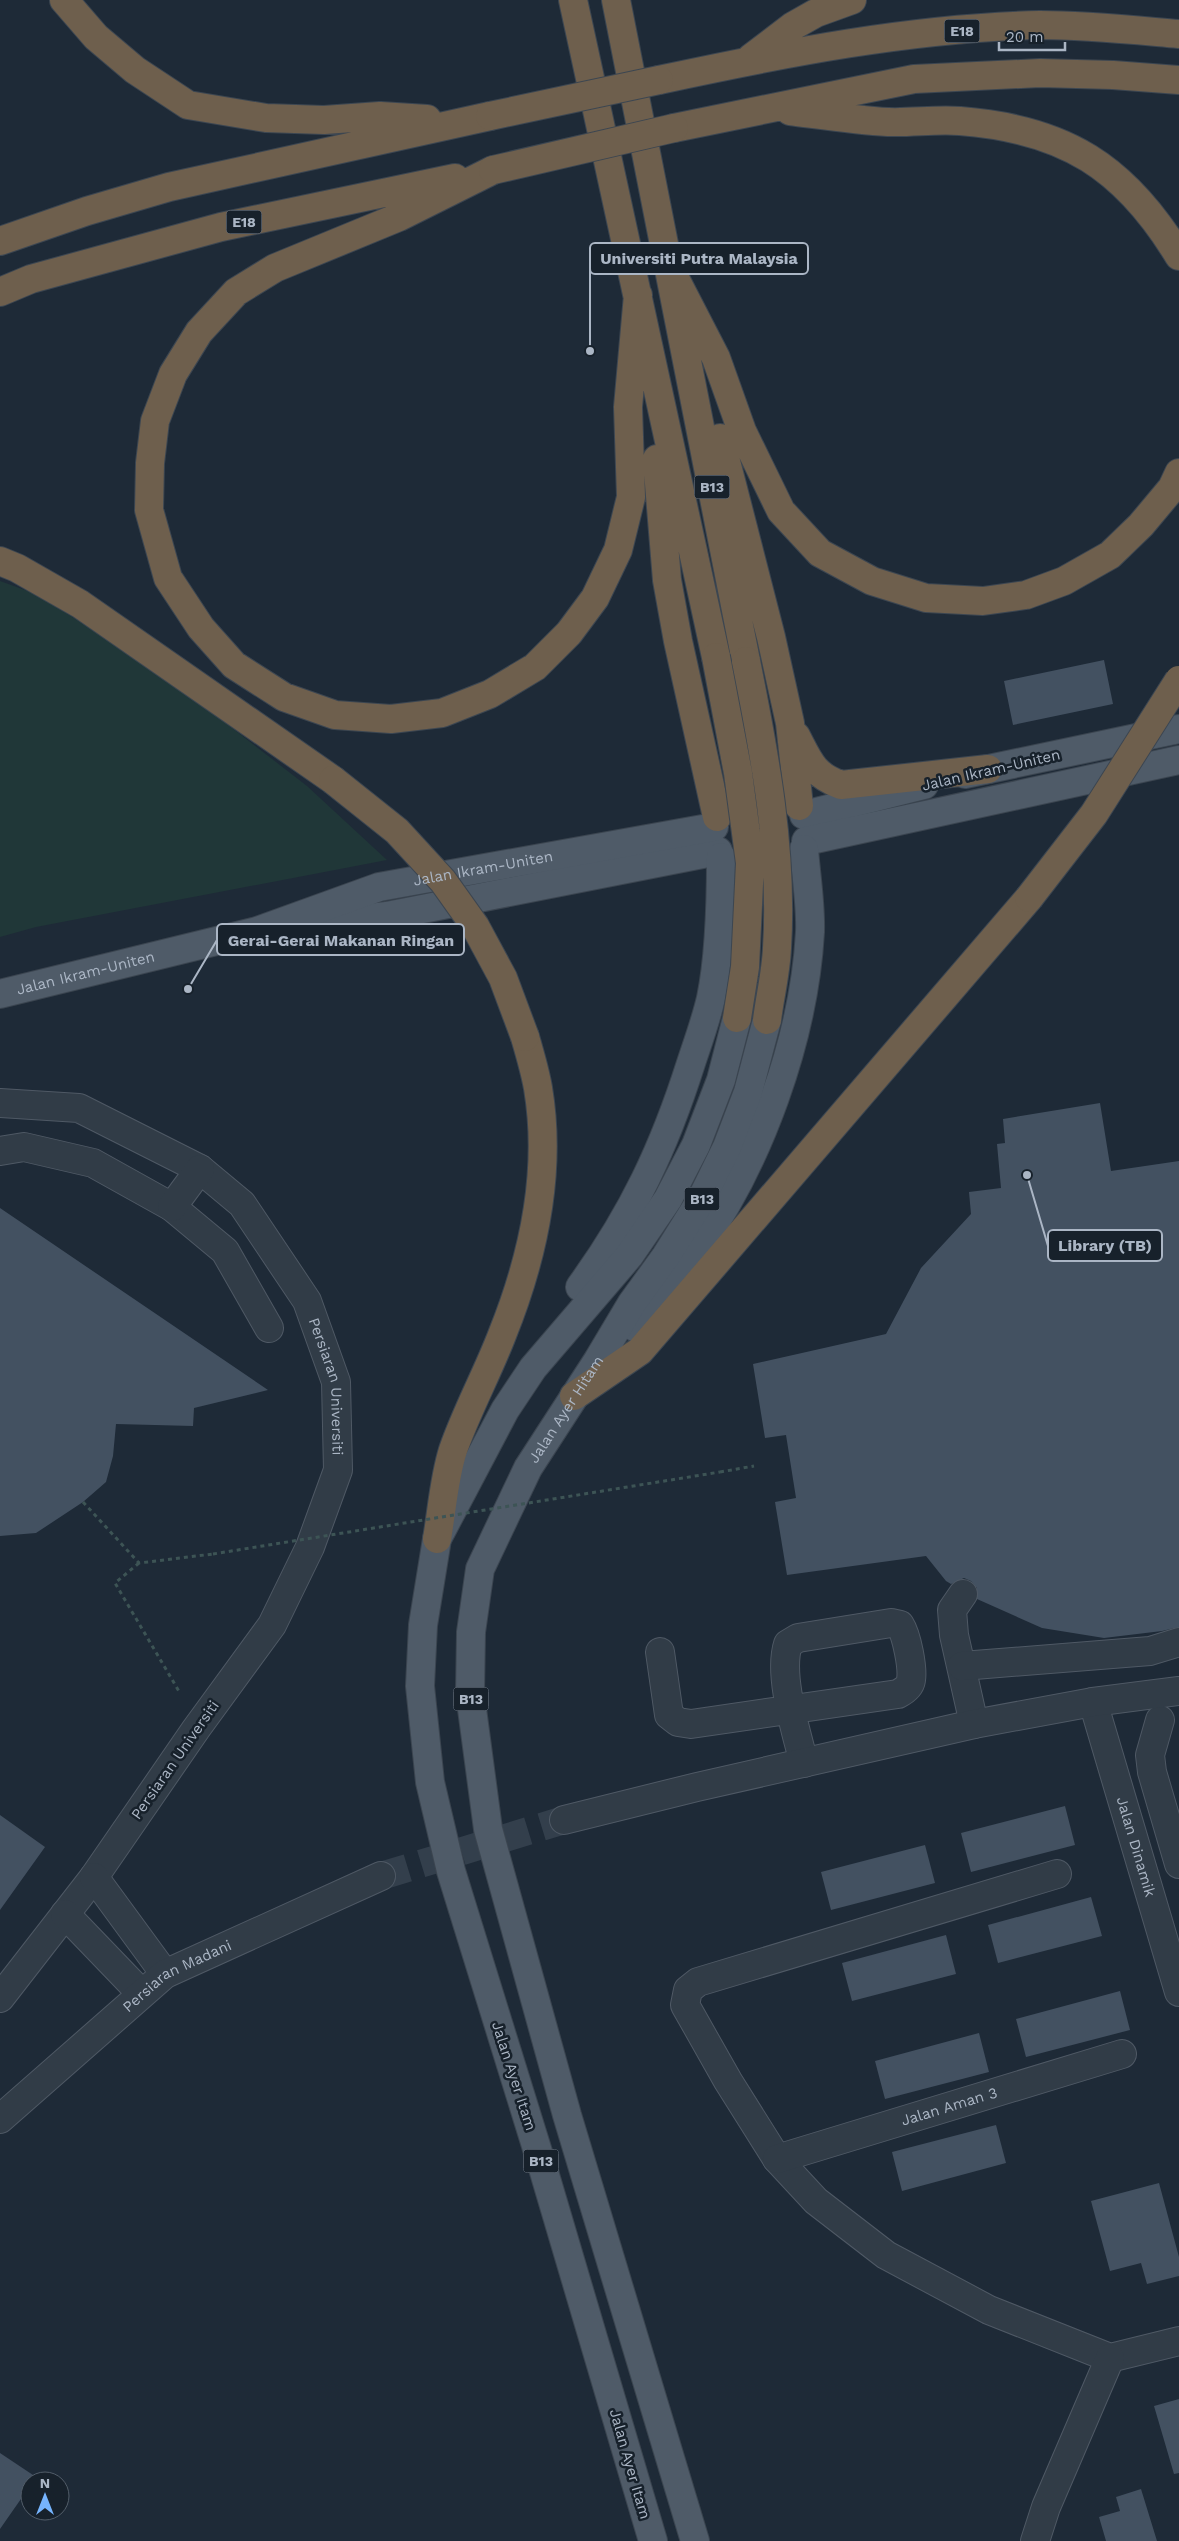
<svg xmlns="http://www.w3.org/2000/svg" width="1179" height="2541" font-family="'Work Sans',sans-serif">
	<style>
		.green { fill: #203738 }
		.building { fill: #435161 }
		.lines { fill: none; stroke-linecap: round; stroke-linejoin: round }
		.minor-tunnel { stroke: #333f4c; stroke-width: 28; stroke-dasharray: 28 14; stroke-linecap: butt }
		.minor-casing { stroke: #4f5965; stroke-width: 30 }
		.major-casing { stroke: #3b4550; stroke-width: 30 }
		.highway-casing { stroke: #3c4651; stroke-width: 30 }
		.path { stroke: #3d5455; stroke-width: 3; stroke-dasharray: 4 4; stroke-linecap: butt }
		.minor { stroke: #313c47; stroke-width: 28 }
		.major { stroke: #4f5b68; stroke-width: 28 }
		.highway { stroke: #6e5f4d; stroke-width: 28 }
		.highway-bridge-casing { stroke: #3c4651; stroke-width: 30; stroke-linecap: butt }
		.path-bridge { stroke: #3d5455; stroke-width: 3; stroke-dasharray: 4 4; stroke-linecap: butt }
		.highway-bridge { stroke: #6e5f4d; stroke-width: 28 }
		.labels { text-anchor: middle; stroke-width: 5; stroke-linejoin: round; paint-order: stroke }
		.shield { fill: #17212b; stroke: #7f8997; stroke-width: 1 }
		.shield-label { font-size: 14px; font-weight: bold; fill: #abb6c5 }
		.street-label { font-size: 15px; fill: #abb6c5; stroke: #17212b }
		.leader { fill: none; stroke: #abb6c5; stroke-width: 2 }
		.callout-dot { fill: #abb6c5; stroke: #17212b; stroke-width: 2 }
		.callout { fill: #17212b; stroke: #abb6c5; stroke-width: 2 }
		.callout-label { font-size: 16px; text-anchor: middle; font-weight: bold; fill: #abb6c5 }
	</style>
	<rect width="100%" height="100%" fill="#1e2a37"/>
	<path class="green" d="M0,581L36,594L161,673L307,786L387,860L36,927L0,937Z"/>
	<path class="building" d="M1104,660L1113,704L1013,725L1004,681Z
		M1100,1103L1111,1171L1179,1161V1627L1162,1631L1104,1638L1042,1628L977,1599V1588L971,1581L964,1578L951,1584L946,1581L926,1556L787,1575L775,1502L796,1498L786,1435L765,1438L753,1364L886,1334L921,1268L971,1214L969,1192L1001,1188L997,1144L1005,1143L1003,1119Z
		M0,1208L268,1390L194,1408L193,1426L116,1424L113,1456L106,1482L83,1502L36,1533L0,1536Z
		M1065,1806L1075,1845L971,1872L961,1833Z
		M0,1815L45,1847L0,1910Z
		M925,1845L935,1883L831,1910L821,1872Z
		M1091,1897L1102,1936L998,1963L988,1925Z
		M946,1935L956,1974L852,2001L842,1963Z
		M1120,1991L1130,2030L1026,2057L1016,2019Z
		M979,2033L989,2072L885,2099L875,2061Z
		M996,2125L1006,2163L902,2191L892,2152Z
		M1159,2183L1179,2257V2276L1147,2284L1141,2263L1110,2271L1091,2201Z
		M1179,2399V2473L1174,2474L1154,2406Z
		M0,2453L36,2477L30,2481V2486L0,2529Z
		M1141,2489L1157,2541H1106L1099,2517L1120,2511L1116,2497Z"/>
	<g class="lines">
		<path class="minor-tunnel" d="M381,1876L564,1820"/>
		<g class="minor-casing">
			<g id="minor">
				<path id="s1" d="M0,1103L79,1108L200,1169L242,1204L307,1301L336,1382L338,1470L310,1547L272,1625L196,1729L94,1877L0,1998"/>
				<path d="M0,1151L24,1147L93,1163L172,1207L225,1251L269,1328"/>
				<path d="M172,1207L200,1169"/>
				<path d="M963,1594L952,1610L954,1635L974,1724"/>
				<path d="M660,1652L669,1715L678,1722L691,1724L898,1694C904,1691 910,1687 911,1680C913,1668 907,1636 900,1625L891,1623L798,1638L788,1644C778,1675 796,1731 804,1763"/>
				<path d="M962,1666L1150,1651L1179,1642"/>
				<path id="s2" d="M1093,1702L1179,1992"/>
				<path d="M1160,1720L1150,1755L1152,1772L1179,1864"/>
				<path d="M564,1820L697,1787L974,1724L1093,1702L1179,1691"/>
				<path d="M1057,1874L698,1982L688,1990L685,2005L728,2081L777,2159L816,2201L886,2255L989,2310L1110,2358L1179,2341"/>
				<path d="M94,1877L165,1974"/>
				<path d="M65,1914L141,1993"/>
				<path id="s3" d="M0,2119L165,1974L381,1876"/>
				<path id="s4" d="M777,2159L1122,2054"/>
				<path d="M1035,2541L1046,2507L1110,2358"/>
			</g>
		</g>
		<g class="major-casing">
			<g id="major">
				<path d="M965,774L1179,729"/>
				<path d="M804,815L924,785"/>
				<path d="M806,841L1179,760"/>
				<path d="M303,926L387,916L718,851"/>
				<path id="s5" d="M0,994L257,931L379,887L714,827"/>
				<path d="M580,1287C633,1214 664,1148 691,1063C698,1042 706,1020 711,998C720,955 721,900 721,857"/>
				<path d="M636,1328C656,1302 678,1277 697,1250C759,1163 804,1039 810,932C811,905 806,876 804,849"/>
				<path d="M653,2541L542,2165L451,1871L430,1782L420,1686L423,1625L437,1539L505,1410L533,1368L629,1256L668,1199L696,1145L721,1080L737,1018"/>
				<path id="s6" d="M695,2541L567,2115L488,1829L470,1694L471,1632L480,1569L528,1468L598,1360L632,1303L666,1256L701,1200L727,1147L748,1092L767,1020"/>
			</g>
		</g>
		<g class="highway-casing">
			<path id="highway" d="M64,0L96,37L135,70L188,105L266,118L324,120L380,116L427,119
				M573,0L716,657
				M616,0L746,661
				M751,58L793,26L816,13L852,0
				M659,80C784,53 911,28 1040,25C1086,25 1133,30 1179,34
				M790,111C822,115 855,120 888,122C912,123 936,119 960,121C1065,129 1125,167 1179,256
				M674,128L914,79L1040,73L1113,75L1179,80
				M493,170L399,217L275,268L236,292L199,332L173,374L155,421L150,463L149,510L168,578L201,628L234,665L284,697L335,715L391,719L442,713L490,694L535,667L569,633L595,598L618,550L631,497L628,407L638,295
				M0,241L87,211L169,187L490,116
				M668,265L716,358L742,431L781,511L820,553L872,581L926,598L983,601L1026,595L1064,581L1110,555L1141,525L1172,488L1179,473
				M0,292L31,279L221,227L455,178
				M720,438L771,637L790,723L799,806
				M657,459L667,580L678,641L717,817
				M0,561L17,568L80,604L333,780
				M796,736C809,761 813,775 841,785L988,769
				M574,1396L640,1351L1029,898
				M437,1539C442,1510 444,1478 453,1450C467,1410 487,1374 502,1335C533,1258 552,1172 538,1088C535,1071 530,1054 525,1037"/>
		</g>
		<path class="path" d="M720,1472L754,1466
			M83,1502L139,1563L213,1554
			M139,1563L115,1583L180,1693"/>
		<use href="#minor" class="minor"/>
		<use href="#major" class="major"/>
		<use href="#highway" class="highway"/>
		<g class="highway-bridge-casing">
			<path id="highway-bridge" d="M490,116L659,80
				M493,170L674,128
				M716,657L738,773L750,863L745,967L737,1018
				M746,661C765,756 783,851 777,948C776,972 770,996 767,1020
				M333,780L397,831L443,881L475,926L503,978L525,1037
				M1029,898L1094,814L1179,680"/>
		</g>
		<path class="path-bridge" d="M213,1554L720,1472"/>
		<use href="#highway-bridge" class="highway-bridge"/>
	</g>
	<g class="labels">
		<g class="shield">
			<rect x="944.5" y="19.5" width="35" height="23" rx="4"/>
			<rect x="226.5" y="210.5" width="35" height="23" rx="4"/>
			<rect x="694.5" y="475.5" width="35" height="23" rx="4"/>
			<rect x="684.5" y="1187.5" width="35" height="23" rx="4"/>
			<rect x="453.5" y="1687.5" width="35" height="23" rx="4"/>
			<rect x="523.5" y="2149.5" width="35" height="23" rx="4"/>
		</g>
		<g class="shield-label">
			<text x="962" y="36">E18</text>
			<text x="244" y="227">E18</text>
			<text x="712" y="492">B13</text>
			<text x="702" y="1204">B13</text>
			<text x="471" y="1704">B13</text>
			<text x="541" y="2166">B13</text>
		</g>
		<g class="street-label">
			<text transform="translate(991 770) rotate(-13)" y="5">Jalan Ikram-Uniten</text>
			<text dy="5" stroke="none"><textPath href="#s5" startOffset="500">Jalan Ikram-Uniten</textPath></text>
			<text dy="5" stroke="none"><textPath href="#s5" startOffset="88">Jalan Ikram-Uniten</textPath></text>
			<text dy="5" stroke="none"><textPath href="#s1" startOffset="475">Persiaran Universiti</textPath></text>
			<text dy="5" stroke="none"><textPath href="#s6" startOffset="1185">Jalan Ayer Hitam</textPath></text>
			<text transform="translate(175 1760) rotate(-55)" y="5">Persiaran Universiti</text>
			<text dy="5" stroke="none"><textPath href="#s2" startOffset="151">Jalan Dinamik</textPath></text>
			<text dy="5" stroke="none"><textPath href="#s3" startOffset="229">Persiaran Madani</textPath></text>
			<text transform="translate(514 2076) rotate(72)" y="5">Jalan Ayer Itam</text>
			<text dy="5" stroke="none"><textPath href="#s4" startOffset="180">Jalan Aman 3</textPath></text>
			<text transform="translate(630 2464) rotate(74)" y="5">Jalan Ayer Itam</text>
		</g>
	</g>
	<path class="leader" d="M590 351L590 258M188 989L217 940M1027 1175L1048 1246"/>
	<g class="callout-dot">
		<circle cx="590" cy="351" r="5"/>
		<circle cx="188" cy="989" r="5"/>
		<circle cx="1027" cy="1175" r="5"/>
	</g>
	<g class="callout">
		<rect x="590" y="243" width="218" height="31" rx="5"/>
		<rect x="217" y="924" width="247" height="31" rx="5"/>
		<rect x="1048" y="1230" width="114" height="31" rx="5"/>
	</g>
	<g class="callout-label">
		<text x="699" y="264">Universiti Putra Malaysia</text>
		<text x="341" y="946">Gerai-Gerai Makanan Ringan</text>
		<text x="1105" y="1251">Library (TB)</text>
	</g>
	<g transform="translate(45 2496)"><circle r="24" fill="#17212b" stroke="#525d69"/>
	<path d="M0-4L9 19L0 12L-9 19Z" fill="#76b4fe"/>
	<text y="-8" font-size="14" font-weight="bold" text-anchor="middle" fill="#abb6c5">N</text>
	</g>
	<path d="M999 42v8h66v-8" fill="none" stroke="#abb6c5" stroke-width="2.5"/>
	<text x="1006" y="42" font-size="15" fill="#abb6c5" stroke="#17212b" stroke-width="4" paint-order="stroke">20 m</text>
</svg>
